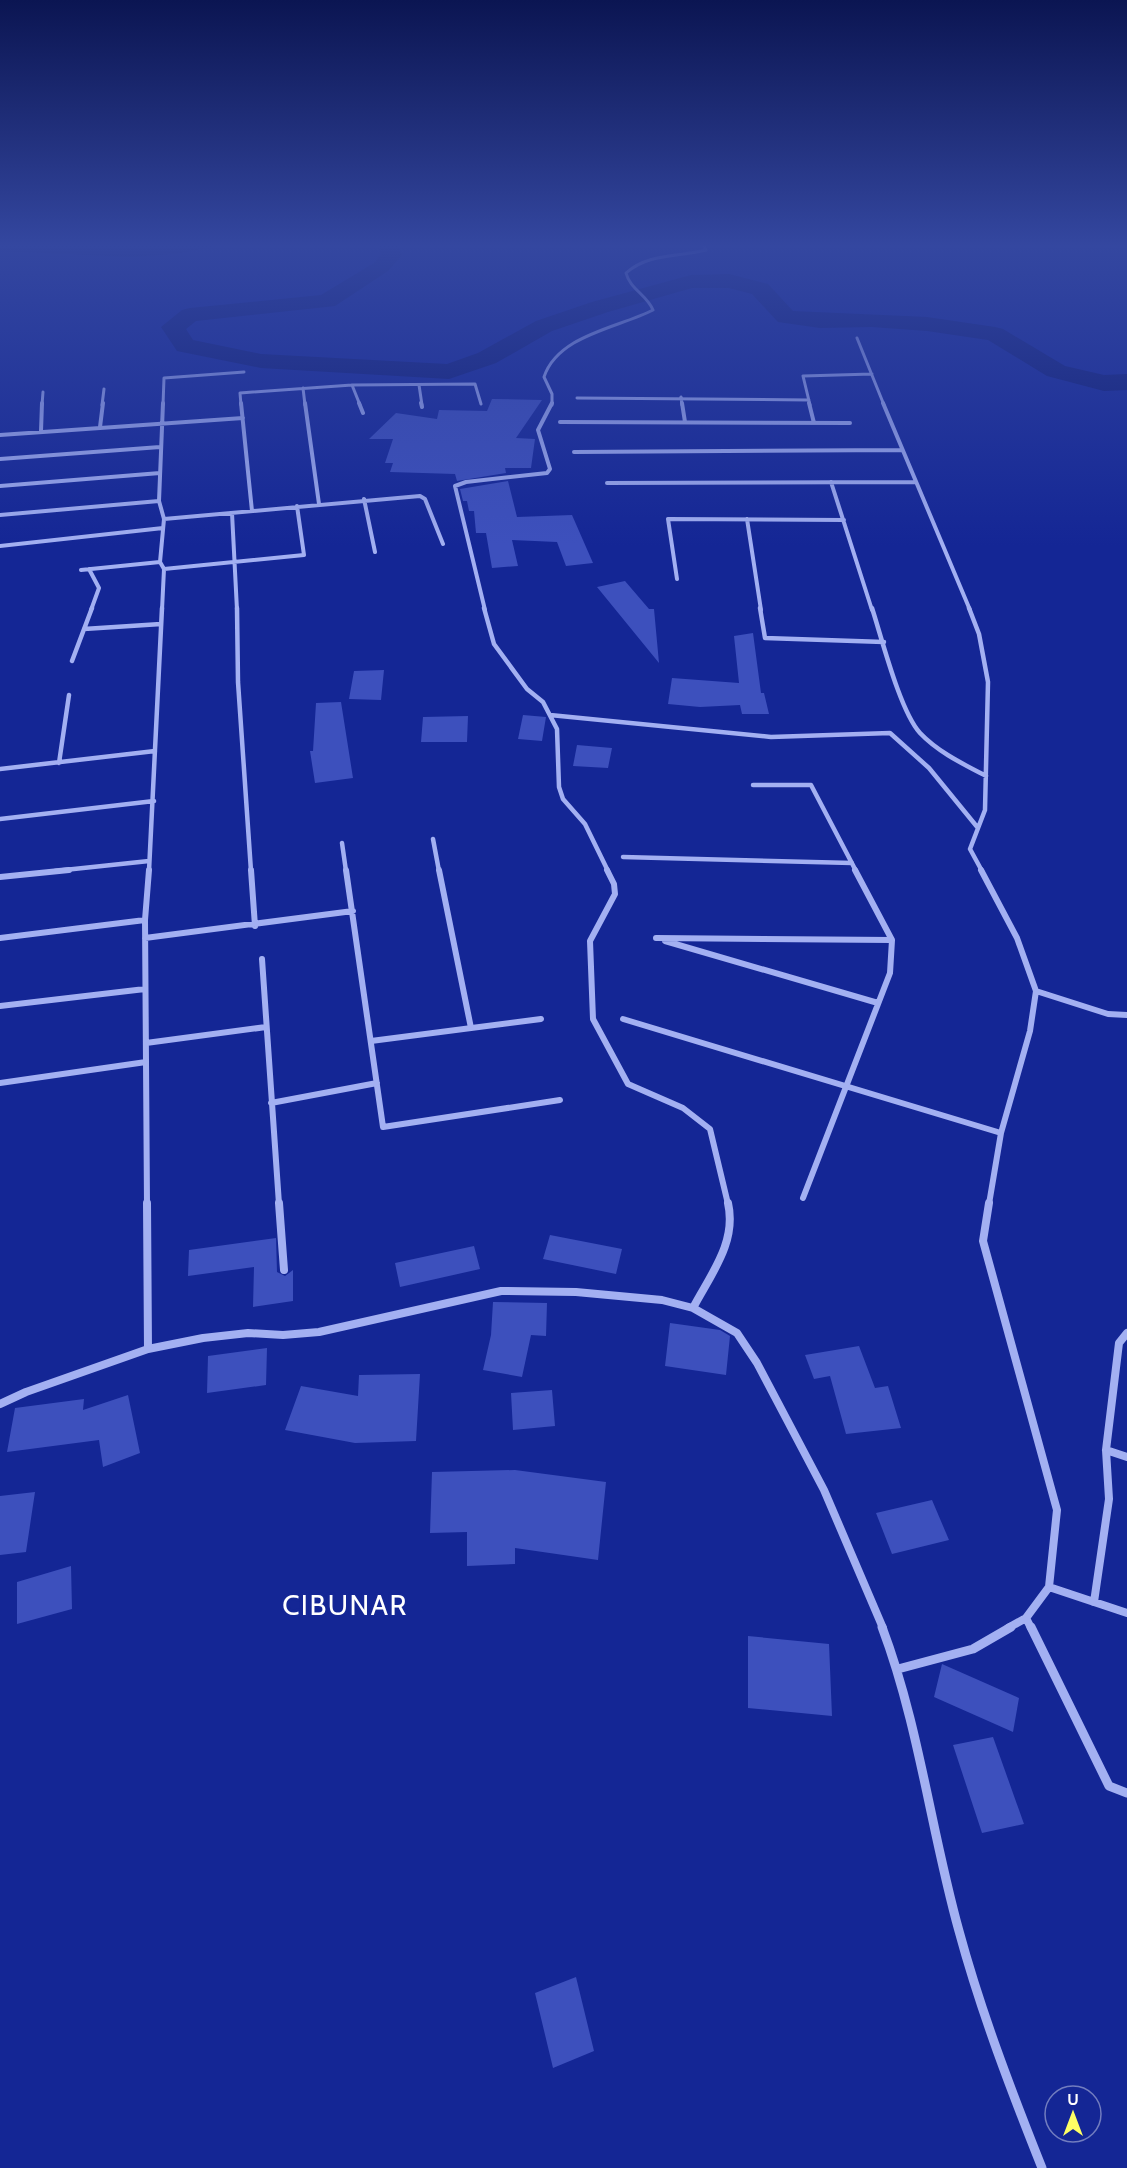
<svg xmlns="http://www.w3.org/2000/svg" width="1127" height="2168" font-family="Cabin,sans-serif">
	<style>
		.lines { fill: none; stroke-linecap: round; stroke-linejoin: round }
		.river { fill: #0c1a71; fill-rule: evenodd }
		.building { fill: #3d50bd }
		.minor-far5 { stroke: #a3b0f2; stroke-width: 3 }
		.minor-far4 { stroke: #a3b0f2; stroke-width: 4 }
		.minor-far3 { stroke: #a3b0f2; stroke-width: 4.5 }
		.minor-far2 { stroke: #a3b0f2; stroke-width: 6 }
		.minor-far1 { stroke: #a3b0f2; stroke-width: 8 }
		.minor { stroke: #a3b0f2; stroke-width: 9 }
		.labels { text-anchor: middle; stroke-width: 6; stroke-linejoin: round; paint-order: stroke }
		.near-quarter-label { font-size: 28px; letter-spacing: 1.5px; fill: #fff; stroke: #142695 }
	</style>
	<rect width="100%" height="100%" fill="#142695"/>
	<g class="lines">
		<path class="river" d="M0,243H215L212,247L175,254L130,257L0,251Z
			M376,243H396L402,255L388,271L335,306L196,321L186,329L193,340L261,354L447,364L478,353L536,321L592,302L691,275L729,274L768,284L793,311L927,317L995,327L1003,329L1065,366L1104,375L1127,374V390L1104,391L1047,376L988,340L927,331L872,327L820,328L778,322L752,294L729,288H692L608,312L552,331L496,363L449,379L261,368L177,351L161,327L182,310L190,308L321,295L374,263L381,254Z"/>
	</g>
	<path class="building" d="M492,399L542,400L516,438L535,439L531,468H505L506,473L457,481L455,474L390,472L393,463H385L393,439H369L396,413L437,419L439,410L487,411Z
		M508,481L517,517L572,515L593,563L566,566L557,542L512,540L518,566L492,568L486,533H476L474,511H469L467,501H463L460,489Z
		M625,581L649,609H654L659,663L597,587Z
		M753,633L761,693H764L769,714H742L740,705L700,707L668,704L672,678L739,683L734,636Z
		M384,670L381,700L349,699L354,671Z
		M341,702L353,778L315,783L310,751H313L316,703Z
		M523,715L546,717L542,741L518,739Z
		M468,716L467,742H421L423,717Z
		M577,745L612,748L608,768L573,766Z
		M550,1235L622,1249L616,1274L543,1259Z
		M276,1238L277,1272L285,1276L293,1270V1301L253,1307L254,1267L188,1276L189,1250Z
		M474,1246L480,1269L400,1287L395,1263Z
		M493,1302L547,1303L546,1336L531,1335L522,1377L483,1370L491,1335Z
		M670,1323L720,1330L730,1336L726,1375L665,1366Z
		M859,1346L875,1388L888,1386L901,1428L846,1434L830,1376L814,1379L805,1355Z
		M267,1348L266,1385L207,1393L208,1356Z
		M420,1374L416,1441L355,1443L285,1430L301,1386L358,1396L359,1375Z
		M552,1390L555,1426L513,1430L511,1393Z
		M128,1395L140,1453L103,1467L99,1440L7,1452L15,1408L84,1399L83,1410Z
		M515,1470L606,1482L598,1560L515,1548V1564L467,1566V1532L430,1533L432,1472Z
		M35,1492L26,1552L0,1555V1496Z
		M932,1500L949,1540L892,1554L876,1513Z
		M71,1566L72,1609L17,1624V1582Z
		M748,1636L829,1644L832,1716L748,1708Z
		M942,1664L1019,1698L1013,1732L934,1697Z
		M993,1737L1024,1824L982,1833L953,1745Z
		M576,1977L594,2051L553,2068L535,1993Z"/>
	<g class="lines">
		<path class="minor-far5" d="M857,338L884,405
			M352,385L360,405
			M419,385L422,405
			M303,388L305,405
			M681,397L682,405
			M577,398L809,400
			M42,405L43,392
			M102,405L104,389
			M163,405L164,378L244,372
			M241,405L240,393L352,385L475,384L481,404
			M552,405V394L544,377C558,335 618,328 653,310C647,295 630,289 626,273C648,253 679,257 706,250L702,243
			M810,405L803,376L872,374"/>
		<path class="minor-far4" d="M241,403L252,511
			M305,403L319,504
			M359,403L363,413
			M421,403L422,407
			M682,403L685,422
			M809,403L814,423
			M883,403L970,610
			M560,422L850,423
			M100,427L103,403
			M41,431L42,403
			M0,435L243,418
			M574,452L902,450
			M0,459L160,447
			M831,482L872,610
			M607,483L915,482
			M0,486L160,473
			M364,499L375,552
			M232,513L237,610
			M0,515L159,501
			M164,519L420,496L425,499L443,544
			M747,519L761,610
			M0,546L163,528
			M89,569L99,588L91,610
			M164,569L304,555L297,506
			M81,570L160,562
			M677,579L668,519L844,520
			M162,610L164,569L160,562L164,519L159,501L163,403
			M485,610L455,486L466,482L547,473L550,469L538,430L552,403"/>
		<path class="minor-far3" d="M237,608L238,682L251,871
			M484,608L494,644L527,689L543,702L557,729L559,787L563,799L585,824L608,871
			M760,608L765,638L884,642
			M872,608C882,639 900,711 920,733C938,752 963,764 986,776
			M969,608L979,634L988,682L985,810L970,849L982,871
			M84,629L161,624
			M72,661L92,608
			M550,715L771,737L890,733L929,768L978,828
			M59,763L69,695
			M0,769L155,751
			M753,785H811L856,871
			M0,819L154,801
			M433,839L439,871
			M342,843L346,871
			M623,857L852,863
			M55,871L149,861
			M149,871L162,608"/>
		<path class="minor-far2" d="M251,870L255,926
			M346,870L383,1127L560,1100
			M439,870L471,1028
			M607,870L614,884L615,894L590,941L593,1019L628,1084L683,1108L710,1129L728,1204
			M981,870L1017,938L1036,991L1030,1031L1001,1133L989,1204
			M0,877L69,870
			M0,938L145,920
			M145,938L353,911
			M656,938L892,940
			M665,941L878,1003
			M262,959L279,1204
			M1036,991L1108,1014L1127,1015
			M0,1006L145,989
			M623,1019L1001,1133
			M371,1041L541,1019
			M146,1043L266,1027
			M0,1083L146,1062
			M271,1103L377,1083
			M803,1198L890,973L892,940L855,870
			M147,1204L145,920L149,870"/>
		<path class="minor-far1" d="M147,1203L148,1349
			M279,1203L284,1270
			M989,1203L983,1241L1057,1510L1049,1587L1026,1618
			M693,1308C711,1274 737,1242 728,1203
			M0,1404L26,1392L148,1349L203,1338L248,1333L283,1335L319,1332L501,1291L576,1292L662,1300L693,1308L737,1333L757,1363L824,1490L883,1628
			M1106,1450L1127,1457
			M1049,1587L1127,1613
			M1094,1602L1109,1499L1106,1450L1119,1343L1127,1333
			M1008,1628L1026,1618L1031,1628"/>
		<path class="minor" d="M882,1627C919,1725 931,1831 959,1931C981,2012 1011,2090 1042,2168
			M1031,1627L1109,1786L1127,1793
			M898,1669L973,1649L1011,1627"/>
	</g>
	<linearGradient id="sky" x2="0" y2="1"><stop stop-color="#0b1552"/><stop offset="0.45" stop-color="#3447a0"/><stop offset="1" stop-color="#3447a0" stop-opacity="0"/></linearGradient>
	<rect width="1127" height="546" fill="url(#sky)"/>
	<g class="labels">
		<g class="near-quarter-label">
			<text x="345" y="1615">CIBUNAR</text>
		</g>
	</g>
	<g transform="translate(1073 2114)"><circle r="28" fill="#142695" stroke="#727dbf" stroke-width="1.5"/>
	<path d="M0-4.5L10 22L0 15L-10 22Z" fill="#feff64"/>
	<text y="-9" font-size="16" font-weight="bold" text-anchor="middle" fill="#ffffff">U</text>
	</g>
</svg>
